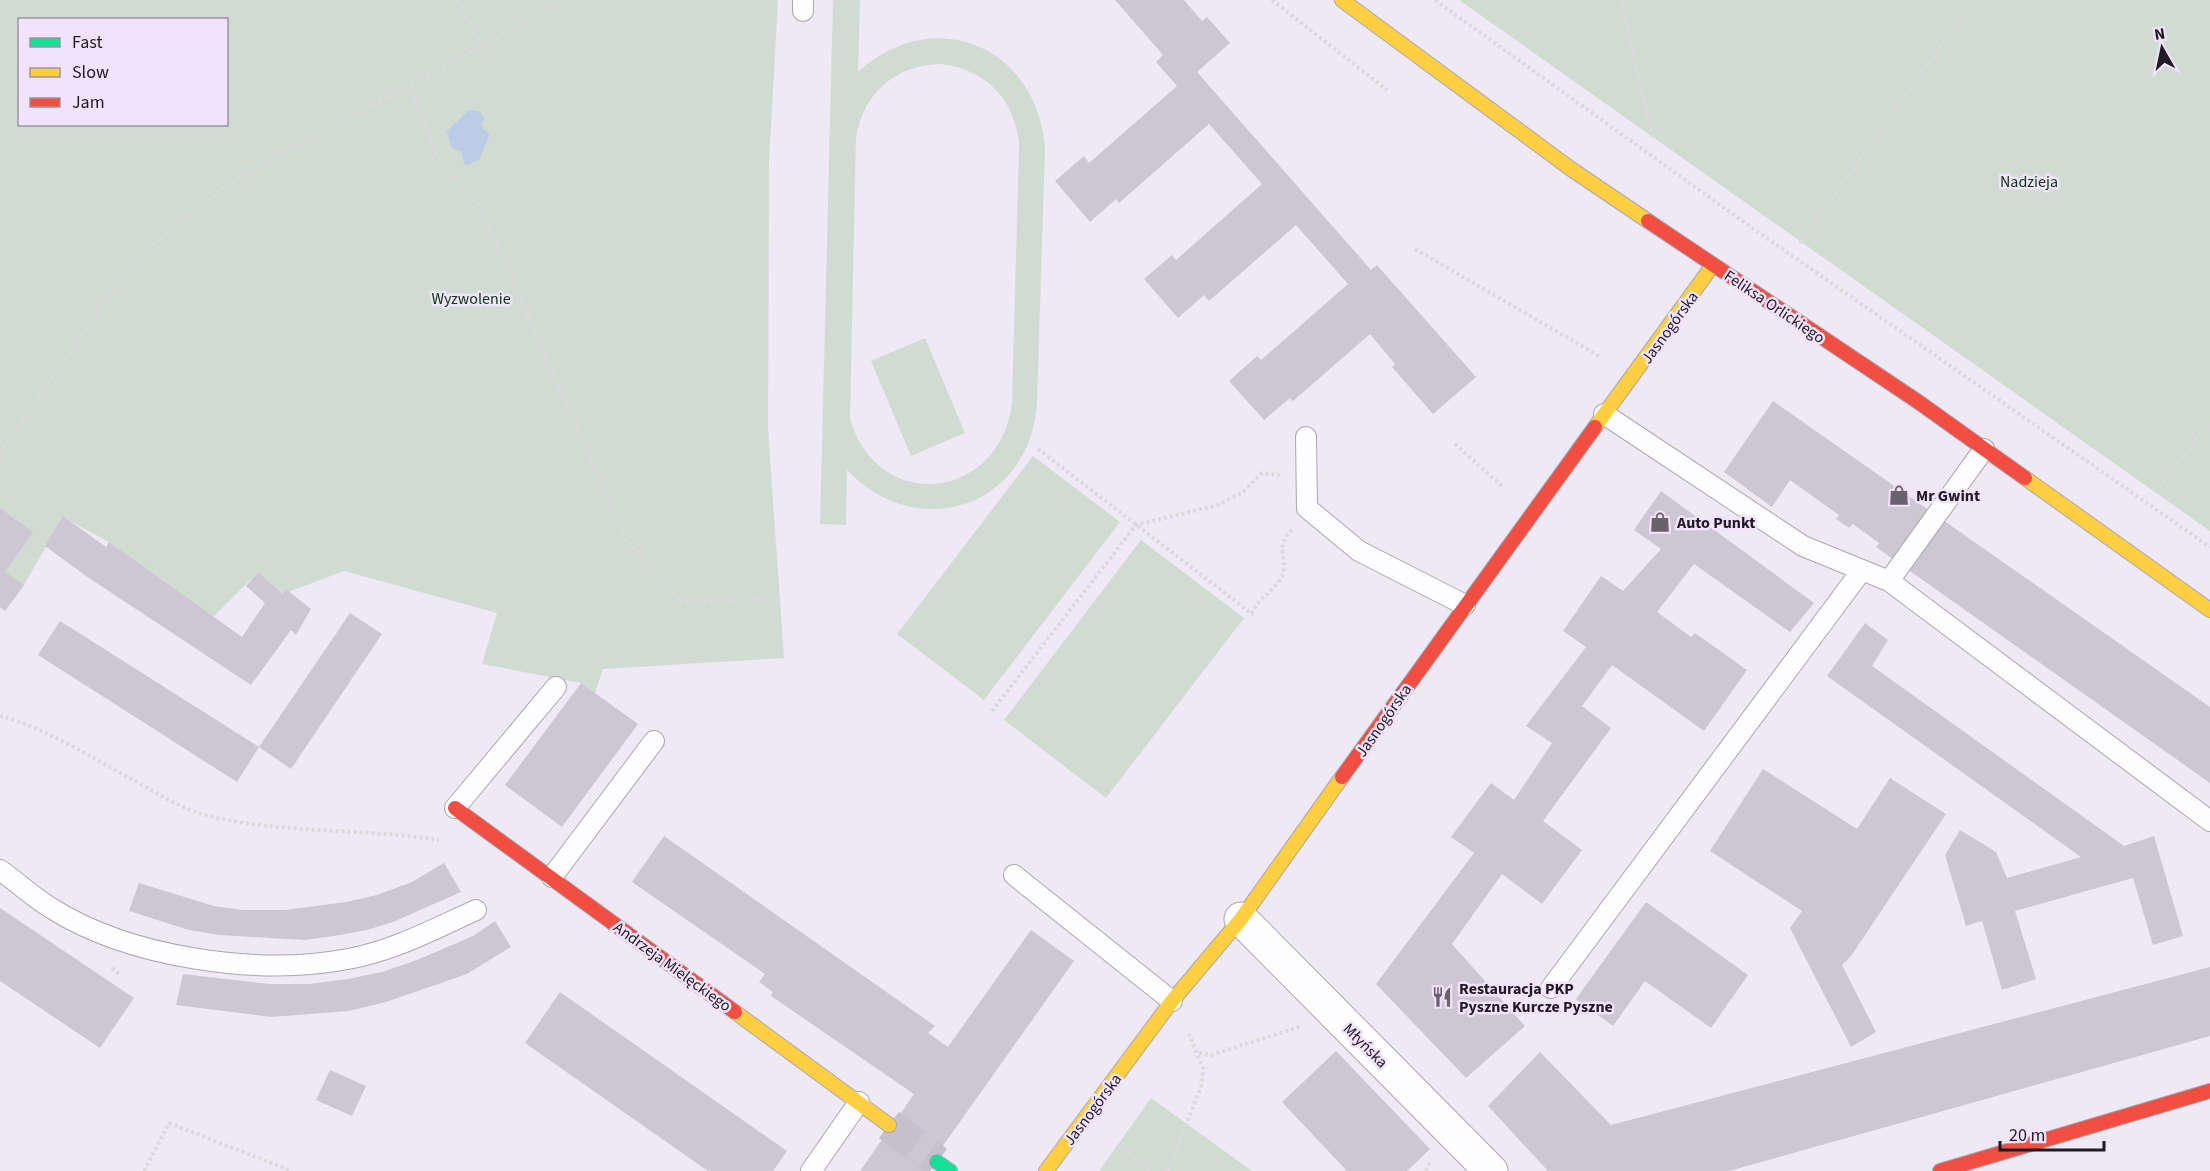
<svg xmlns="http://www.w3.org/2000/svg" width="2210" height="1171" font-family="'Source Sans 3',sans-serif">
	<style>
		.green { fill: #d0dcd2; fill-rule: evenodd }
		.water { fill: #bbcce6 }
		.building { fill: #cdc7d3 }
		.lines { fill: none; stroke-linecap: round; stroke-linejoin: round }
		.secondary-tunnel { stroke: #c5c0cb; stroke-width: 33; stroke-dasharray: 33 16; stroke-linecap: butt }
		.lane-casing { stroke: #aba6b0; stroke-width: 22 }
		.street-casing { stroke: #aba6b0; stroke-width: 35 }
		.fast-casing { stroke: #aba6b0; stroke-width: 16 }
		.slow-casing { stroke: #aba6b0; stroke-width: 16 }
		.jam-casing { stroke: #aba6b0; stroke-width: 16 }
		.path { stroke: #dbd9dc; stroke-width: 4; stroke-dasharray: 3 3; stroke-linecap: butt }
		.lane { stroke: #fdfcfe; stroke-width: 20 }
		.street { stroke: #fdfcfe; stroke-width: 33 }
		.fast { stroke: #16e098; stroke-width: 14 }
		.slow { stroke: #ffcf43; stroke-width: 14 }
		.jam { stroke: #f24e42; stroke-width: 14 }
		.labels { text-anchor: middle; stroke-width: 5; stroke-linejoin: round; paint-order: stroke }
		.park-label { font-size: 16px; fill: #0b370e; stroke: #f0e3fb }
		.street-label { font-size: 16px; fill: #1f1a23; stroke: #f0e3fb }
		.poi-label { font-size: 16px; font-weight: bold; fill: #1f1a23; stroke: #f0e3fb; text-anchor: start }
	</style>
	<rect width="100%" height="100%" fill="#efe9f5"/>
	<path class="green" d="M0,0H778L769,162L768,429L784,658L603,669L595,693L581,683L482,664L497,613L344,571L283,594L258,572L213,617L109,542L63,517L24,585L5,611L0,607ZM20,20H226V124H20Z
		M833,0H860L858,72C934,3 1037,46 1045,148L1037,403C1030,508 917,544 847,470L846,525L820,524ZM941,64C986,69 1016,101 1019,145L1012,404C998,503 876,513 850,418L856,137C864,92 896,65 941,64Z
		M1459,0H2210V531Z
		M925,338L965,433L911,456L871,361Z
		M1033,456L1120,522L984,700L897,634Z
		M1141,540L1244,618L1106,798L1004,720Z
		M1151,1098L1252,1171H1099Z"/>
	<path class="water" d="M469,110L478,111L485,118L481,123L484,130L490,134L479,160L465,166L461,152L452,148L447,131Z"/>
	<path class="building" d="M1115,0H1184L1202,21L1207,17L1230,43L1197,72L1371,270L1377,265L1476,377L1433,414L1392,367L1395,364L1370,334L1293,401L1290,398L1264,420L1229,381L1257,356L1261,360L1348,284L1296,225L1209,301L1204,295L1178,318L1144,279L1172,255L1176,260L1262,184L1209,124L1119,203L1116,199L1090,222L1055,181L1084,156L1089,163L1177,86L1156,62L1163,55Z
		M1773,401L2210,707V783L1876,547L1879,543L1853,524L1849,528L1836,519L1839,515L1790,480L1772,507L1724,472Z
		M1661,491L1814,603L1790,632L1694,564L1657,612L1691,637L1695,633L1747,670L1704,731L1612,665L1582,706L1611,728L1543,821L1582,850L1542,904L1502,874L1452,944L1525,1026L1466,1078L1376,984L1474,853L1451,837L1491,783L1514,800L1552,743L1526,726L1586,647L1563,631L1601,576L1623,591L1661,549L1634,530Z
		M0,508L33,532L5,572L24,585L5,611L0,607Z
		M63,516L106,547L109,542L242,637L265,603L246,586L258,572L283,594L286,589L311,609L296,635L291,630L251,685L86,576L45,546Z
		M350,613L382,634L291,769L259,747Z
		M60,621L259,747L237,782L38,655Z
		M1865,623L1888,640L1872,666L2124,846L2154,836L2183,936L2153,945L2133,878L2015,911L2036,979L2002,990L1982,921L1966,926L1945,855L1960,830L1996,852L2007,878L2081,857L1827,676Z
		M581,683L638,724L562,827L505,785Z
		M1763,769L1857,829L1890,778L1946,814L1851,956L1842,965L1876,1032L1851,1047L1790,928L1802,911L1710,851Z
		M664,836L935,1026L928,1033L948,1047L1031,930L1074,961L925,1171H860L914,1094L771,996L773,992L759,982L765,974L632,882Z
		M444,863L461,892L393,922L367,930L334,936L304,940L219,935L189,930L129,911L139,883L214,906L243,910H285L346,902L377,895L412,882Z
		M1646,902L1748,975L1711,1028L1645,981L1613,1026L1576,999Z
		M0,908L134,998L100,1048L0,981Z
		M495,921L511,947L467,974L386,1002L349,1011L271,1017L176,1005L183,974L270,984H309L348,979L382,972L417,960L473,936Z
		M2210,967V1036L1729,1171H1548L1488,1106L1540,1052L1611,1125Z
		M560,992L787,1151L773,1171H708L525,1043Z
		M1336,1051L1430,1149L1407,1171H1347L1282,1102Z
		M330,1070L366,1086L352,1116L316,1100Z"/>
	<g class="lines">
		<path class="secondary-tunnel" d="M889,1125L937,1162"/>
		<g class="lane-casing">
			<path id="lane" d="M803,11V0
				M1604,414L1803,546L1889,581L2210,821
				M1306,437L1307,508L1359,551L1465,605
				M1889,581L1984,449
				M455,808L556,687
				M0,870C17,882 33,897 51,908C130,958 258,976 348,959C393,951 434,929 476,910
				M1014,875L1172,1001
				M552,877L654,741
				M1551,988L1862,570
				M811,1171L859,1102"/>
		</g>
		<g class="street-casing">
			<path id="street" d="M1241,919L1491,1171"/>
		</g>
		<g class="fast-casing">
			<path id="fast" d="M937,1162L950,1171"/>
		</g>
		<g class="slow-casing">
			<path id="slow" d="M1342,0L1571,169L1648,221
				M1595,427L1713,265
				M2025,478L2210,610
				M735,1012L889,1125
				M1046,1171L1172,1001L1241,919L1342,777"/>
		</g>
		<g class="jam-casing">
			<path id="jam" d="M1648,221L1917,401L2025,478
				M1342,777L1595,427
				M455,808L735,1012
				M1940,1171L2210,1091"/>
		</g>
		<path class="path" d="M457,0L482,45
			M1272,0L1387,90
			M1435,0L1748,225L2210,547
			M1621,0L1653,138
			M410,85L436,155L482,210L625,539L681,602L780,599
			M1800,243L1974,0
			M1415,249L1599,356
			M1455,444L1504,488
			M1038,449L1252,614C1257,598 1272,593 1281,578C1291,559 1272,548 1292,530
			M0,453L136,258L231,182L566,0
			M2156,493L2210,421
			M992,711L1136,525L1218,505L1243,492L1262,473L1280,475
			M0,716C42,726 96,760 135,781C159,794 181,809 209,816C284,834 363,828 439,840
			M112,968L119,974
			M1199,1053L1211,1055L1302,1026
			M1124,1149L1152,1171
			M144,1171L169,1123L292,1171
			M1168,1171L1202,1084L1203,1068L1189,1034
			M1426,1171L1431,1160"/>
		<use href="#lane" class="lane"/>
		<use href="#street" class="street"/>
		<use href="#fast" class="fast"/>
		<use href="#slow" class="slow"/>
		<use href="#jam" class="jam"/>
	</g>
	<defs>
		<g id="shop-bare" transform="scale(1.62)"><path d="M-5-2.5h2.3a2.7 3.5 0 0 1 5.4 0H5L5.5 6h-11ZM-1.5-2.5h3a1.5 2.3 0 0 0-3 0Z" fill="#68626c" stroke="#f0e3fb" stroke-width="2.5" paint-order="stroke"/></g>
		<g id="restaurant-bare" transform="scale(1.62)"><path d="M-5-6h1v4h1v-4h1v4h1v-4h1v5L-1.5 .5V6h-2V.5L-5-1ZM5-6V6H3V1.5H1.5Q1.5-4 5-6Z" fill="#68626c" stroke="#f0e3fb" stroke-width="2.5" paint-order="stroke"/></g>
	</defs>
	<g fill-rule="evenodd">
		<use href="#shop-bare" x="1899" y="495"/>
		<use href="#shop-bare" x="1660" y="522"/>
		<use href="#restaurant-bare" x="1442" y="997"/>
	</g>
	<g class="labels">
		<g class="park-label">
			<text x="2029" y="187">Nadzieja</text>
			<text x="471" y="304">Wyzwolenie</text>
		</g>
		<g class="street-label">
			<text transform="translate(1775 306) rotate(34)" y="6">Feliksa Orlickiego</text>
			<text transform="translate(1669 327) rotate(-54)" y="6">Jasnogórska</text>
			<text transform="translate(1383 720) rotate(-55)" y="6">Jasnogórska</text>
			<text transform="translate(673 966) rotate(36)" y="6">Andrzeja Mielęckiego</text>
			<text transform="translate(1366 1045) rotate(45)" y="6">Młyńska</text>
			<text transform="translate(1092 1109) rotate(-53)" y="6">Jasnogórska</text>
		</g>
		<g class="poi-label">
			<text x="1916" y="501">Mr Gwint</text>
			<text x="1677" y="528">Auto Punkt</text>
			<text x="1459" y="994">Restauracja PKP<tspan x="1459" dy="18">Pyszne Kurcze Pyszne</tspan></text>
		</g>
	</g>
	<rect x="18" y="18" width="210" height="108" fill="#f0e3fb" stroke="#9c93a5" stroke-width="1.5"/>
	<rect x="30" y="38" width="30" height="9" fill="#16e098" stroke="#9c93a5" stroke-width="1.5"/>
	<text x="72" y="48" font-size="18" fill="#1f1a23">Fast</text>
	<rect x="30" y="68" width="30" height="9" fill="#ffcf43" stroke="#9c93a5" stroke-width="1.5"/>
	<text x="72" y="78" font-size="18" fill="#1f1a23">Slow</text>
	<rect x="30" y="98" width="30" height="9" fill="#f24e42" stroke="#9c93a5" stroke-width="1.5"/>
	<text x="72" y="108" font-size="18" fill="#1f1a23">Jam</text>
	<g transform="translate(2162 48) rotate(351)" stroke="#f0e3fb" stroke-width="4.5" paint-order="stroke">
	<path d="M0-4.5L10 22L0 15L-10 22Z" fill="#1f1a23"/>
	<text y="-9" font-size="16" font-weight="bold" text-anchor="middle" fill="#1f1a23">N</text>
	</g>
	<path d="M2000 1141v9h104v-9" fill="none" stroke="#1f1a23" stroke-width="3"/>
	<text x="2009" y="1141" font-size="18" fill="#1f1a23" stroke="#f0e3fb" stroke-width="4.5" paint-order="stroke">20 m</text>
</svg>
